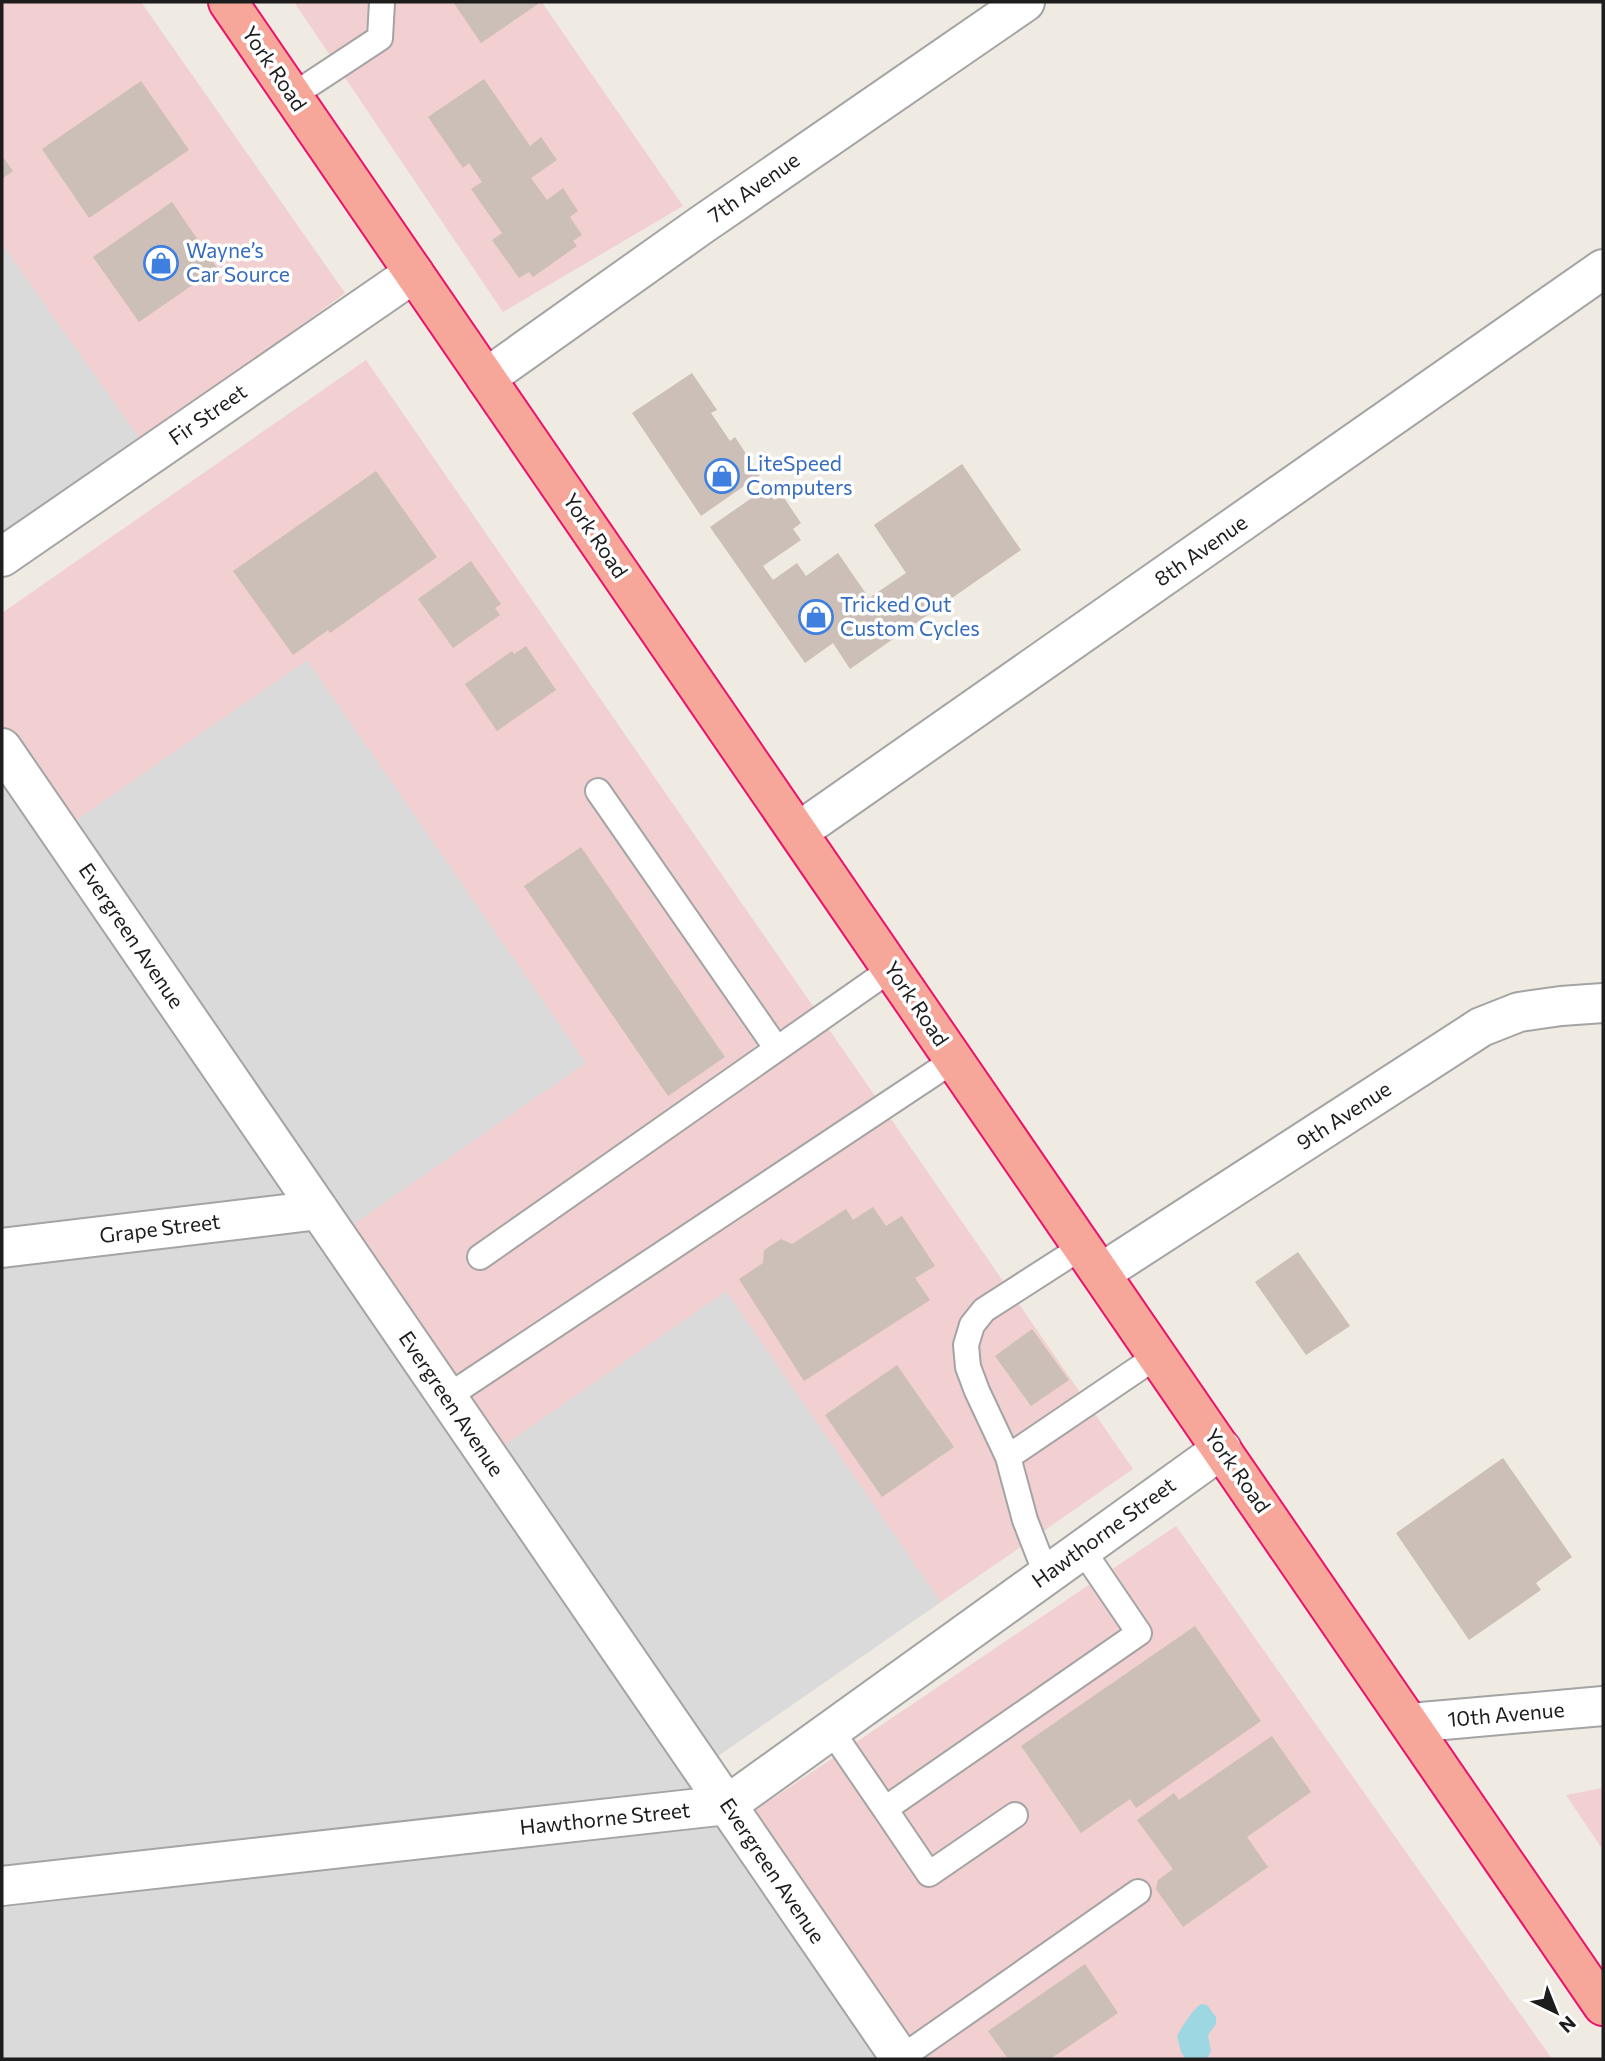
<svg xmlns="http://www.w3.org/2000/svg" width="1605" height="2061" font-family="Commissioner,sans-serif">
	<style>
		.residential { fill: #dbdada }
		.commercial { fill: #f2cfd0 }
		.water { fill: #9dd7e2 }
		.building { fill: #cbbfb7 }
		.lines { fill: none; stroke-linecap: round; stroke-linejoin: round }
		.service-casing { stroke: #a4a4a4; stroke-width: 28 }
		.minor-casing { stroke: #a4a4a4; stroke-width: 42 }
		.trunk-casing { stroke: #e9136b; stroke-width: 42 }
		.service { stroke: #fff; stroke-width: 24 }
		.minor { stroke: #fff; stroke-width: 38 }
		.trunk { stroke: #f7a69a; stroke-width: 38 }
		.labels { text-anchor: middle; stroke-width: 7; stroke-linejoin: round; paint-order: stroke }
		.street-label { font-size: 21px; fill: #1d1d1d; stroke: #fff }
		.shop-label { font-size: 21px; fill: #366cbe; stroke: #fff; text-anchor: start }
	</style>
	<rect width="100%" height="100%" fill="#efeae2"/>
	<path class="residential" d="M2,244L142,442L2,533Z
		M307,659L586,1063L352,1226L503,1445L726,1291L941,1602L711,1761L915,2059H2V734L66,827Z"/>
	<path class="commercial" d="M2,2H141L345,293L142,442L2,244Z
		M294,2H545L543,4L683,206L503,312Z
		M366,360L1133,1469L941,1602L726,1291L503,1446L351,1226L586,1063L307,660L66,827L2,734V613Z
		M1176,1526L1552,2059H915L747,1816Z
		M1603,1788V1850L1566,1795Z"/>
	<path class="water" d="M1201,2004L1207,2005L1216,2017V2024L1208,2035L1211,2052L1206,2059H1186L1181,2052L1177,2036C1183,2026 1192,2010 1201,2004Z"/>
	<path class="building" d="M453,2H541L481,43Z
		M484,79L530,146L541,137L557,160L531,178L547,200L563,188L578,211L570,217L582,235L573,241L577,246L533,277L529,272L519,278L492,240L502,233L471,189L482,182L469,163L463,168L428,117Z
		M141,81L189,150L89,218L42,149Z
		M2,156L13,171L2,179Z
		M172,202L217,268L139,322L93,257Z
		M692,373L717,410L711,413L730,441L735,437L760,475L701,516L632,413Z
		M962,464L1021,550L850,669L833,643L805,663L710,527L766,488L774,500L782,495L801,523L793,529L801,540L763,566L773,580L797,563L806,576L838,553L869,598L906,573L874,525Z
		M376,471L437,557L330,633L328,630L293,655L233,571Z
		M471,561L501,604L495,608L500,615L453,648L418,599Z
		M526,646L556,690L497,731L465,684L512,651L514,654Z
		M581,847L725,1057L668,1096L524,886Z
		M873,1207L886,1226L902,1216L935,1266L915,1278L930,1300L804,1381L739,1279L763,1263L764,1250L781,1239L792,1244L846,1209L853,1220Z
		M1298,1252L1350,1326L1306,1355L1255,1282Z
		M1032,1329L1069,1380L1031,1406L995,1356Z
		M897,1365L954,1447L882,1497L825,1415Z
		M1503,1458L1572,1557L1536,1583L1541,1590L1469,1640L1396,1533Z
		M1195,1626L1261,1721L1136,1808L1130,1799L1081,1833L1021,1746Z
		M1272,1736L1311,1792L1247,1837L1268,1867L1183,1927L1156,1889L1158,1880L1173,1869L1137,1820L1174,1793L1179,1800Z
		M1085,1964L1118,2013L1050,2059H1008L988,2031Z"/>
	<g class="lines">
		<g class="service-casing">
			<path id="service" d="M292,96L380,38L382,2
				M598,791L777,1049
				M480,1257L891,969
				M447,1397L954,1060
				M1008,1457L1157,1356
				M1046,1574L1025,1520L1008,1457L977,1391L968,1367L966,1345L972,1325L984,1310L1082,1247
				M831,1730L885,1809
				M1015,1815L929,1874L885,1809L1139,1633L1082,1549
				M901,2058L1138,1892"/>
		</g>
		<g class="minor-casing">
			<path id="minor" d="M486,378L700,226L1025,2
				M2,557L414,273
				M2,748L901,2059
				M798,832L1603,269
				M2,1248L319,1210
				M1101,1273L1481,1027L1519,1012L1561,1006L1603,1003
				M1410,1723L1603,1706
				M2,1886L727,1805L1222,1449"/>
		</g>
		<g class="trunk-casing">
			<path id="trunk" d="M228,2L1603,2006"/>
		</g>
		<use href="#service" class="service"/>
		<use href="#minor" class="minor"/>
		<use href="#trunk" class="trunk"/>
	</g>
	<defs>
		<g id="shop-ring" transform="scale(1.75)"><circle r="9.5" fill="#fff" stroke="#3f7fe0" stroke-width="1.5"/><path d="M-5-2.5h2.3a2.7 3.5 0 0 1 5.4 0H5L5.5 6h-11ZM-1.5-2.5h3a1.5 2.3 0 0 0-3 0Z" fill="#3f7fe0"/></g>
	</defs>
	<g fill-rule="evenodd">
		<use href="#shop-ring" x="161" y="263"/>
		<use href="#shop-ring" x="722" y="476"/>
		<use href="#shop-ring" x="816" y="617"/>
	</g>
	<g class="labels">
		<g class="street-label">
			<text transform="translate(274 69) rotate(56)" y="7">York Road</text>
			<text transform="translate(754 188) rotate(-35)" y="7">7th Avenue</text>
			<text transform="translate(208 415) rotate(-35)" y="7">Fir Street</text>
			<text transform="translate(595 536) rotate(56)" y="7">York Road</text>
			<text transform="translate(1201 551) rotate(-35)" y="7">8th Avenue</text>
			<text transform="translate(131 936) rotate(56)" y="7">Evergreen Avenue</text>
			<text transform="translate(916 1004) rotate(56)" y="7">York Road</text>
			<text transform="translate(1344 1116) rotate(-33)" y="7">9th Avenue</text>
			<text transform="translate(160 1229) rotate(-7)" y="7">Grape Street</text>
			<text transform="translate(451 1404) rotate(56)" y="7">Evergreen Avenue</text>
			<text transform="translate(1237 1471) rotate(55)" y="7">York Road</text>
			<text transform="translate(1104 1533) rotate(-36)" y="7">Hawthorne Street</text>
			<text transform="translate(1506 1715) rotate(-5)" y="7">10th Avenue</text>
			<text transform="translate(605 1819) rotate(-6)" y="7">Hawthorne Street</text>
			<text transform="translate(772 1871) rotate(56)" y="7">Evergreen Avenue</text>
		</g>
		<g class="shop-label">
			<text x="186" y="258">Wayne’s<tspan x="186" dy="24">Car Source</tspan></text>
			<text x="746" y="471">LiteSpeed<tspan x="746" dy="24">Computers</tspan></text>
			<text x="840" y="612">Tricked Out<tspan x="840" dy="24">Custom Cycles</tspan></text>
		</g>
	</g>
	<rect width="1605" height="2061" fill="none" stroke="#1d1d1d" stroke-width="7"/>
	<g transform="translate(1556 2012) rotate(137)" stroke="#ffffff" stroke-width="5" paint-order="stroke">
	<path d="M0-5L12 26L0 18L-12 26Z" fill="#1d1d1d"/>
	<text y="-10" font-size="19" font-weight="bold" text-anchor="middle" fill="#1d1d1d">N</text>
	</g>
</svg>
